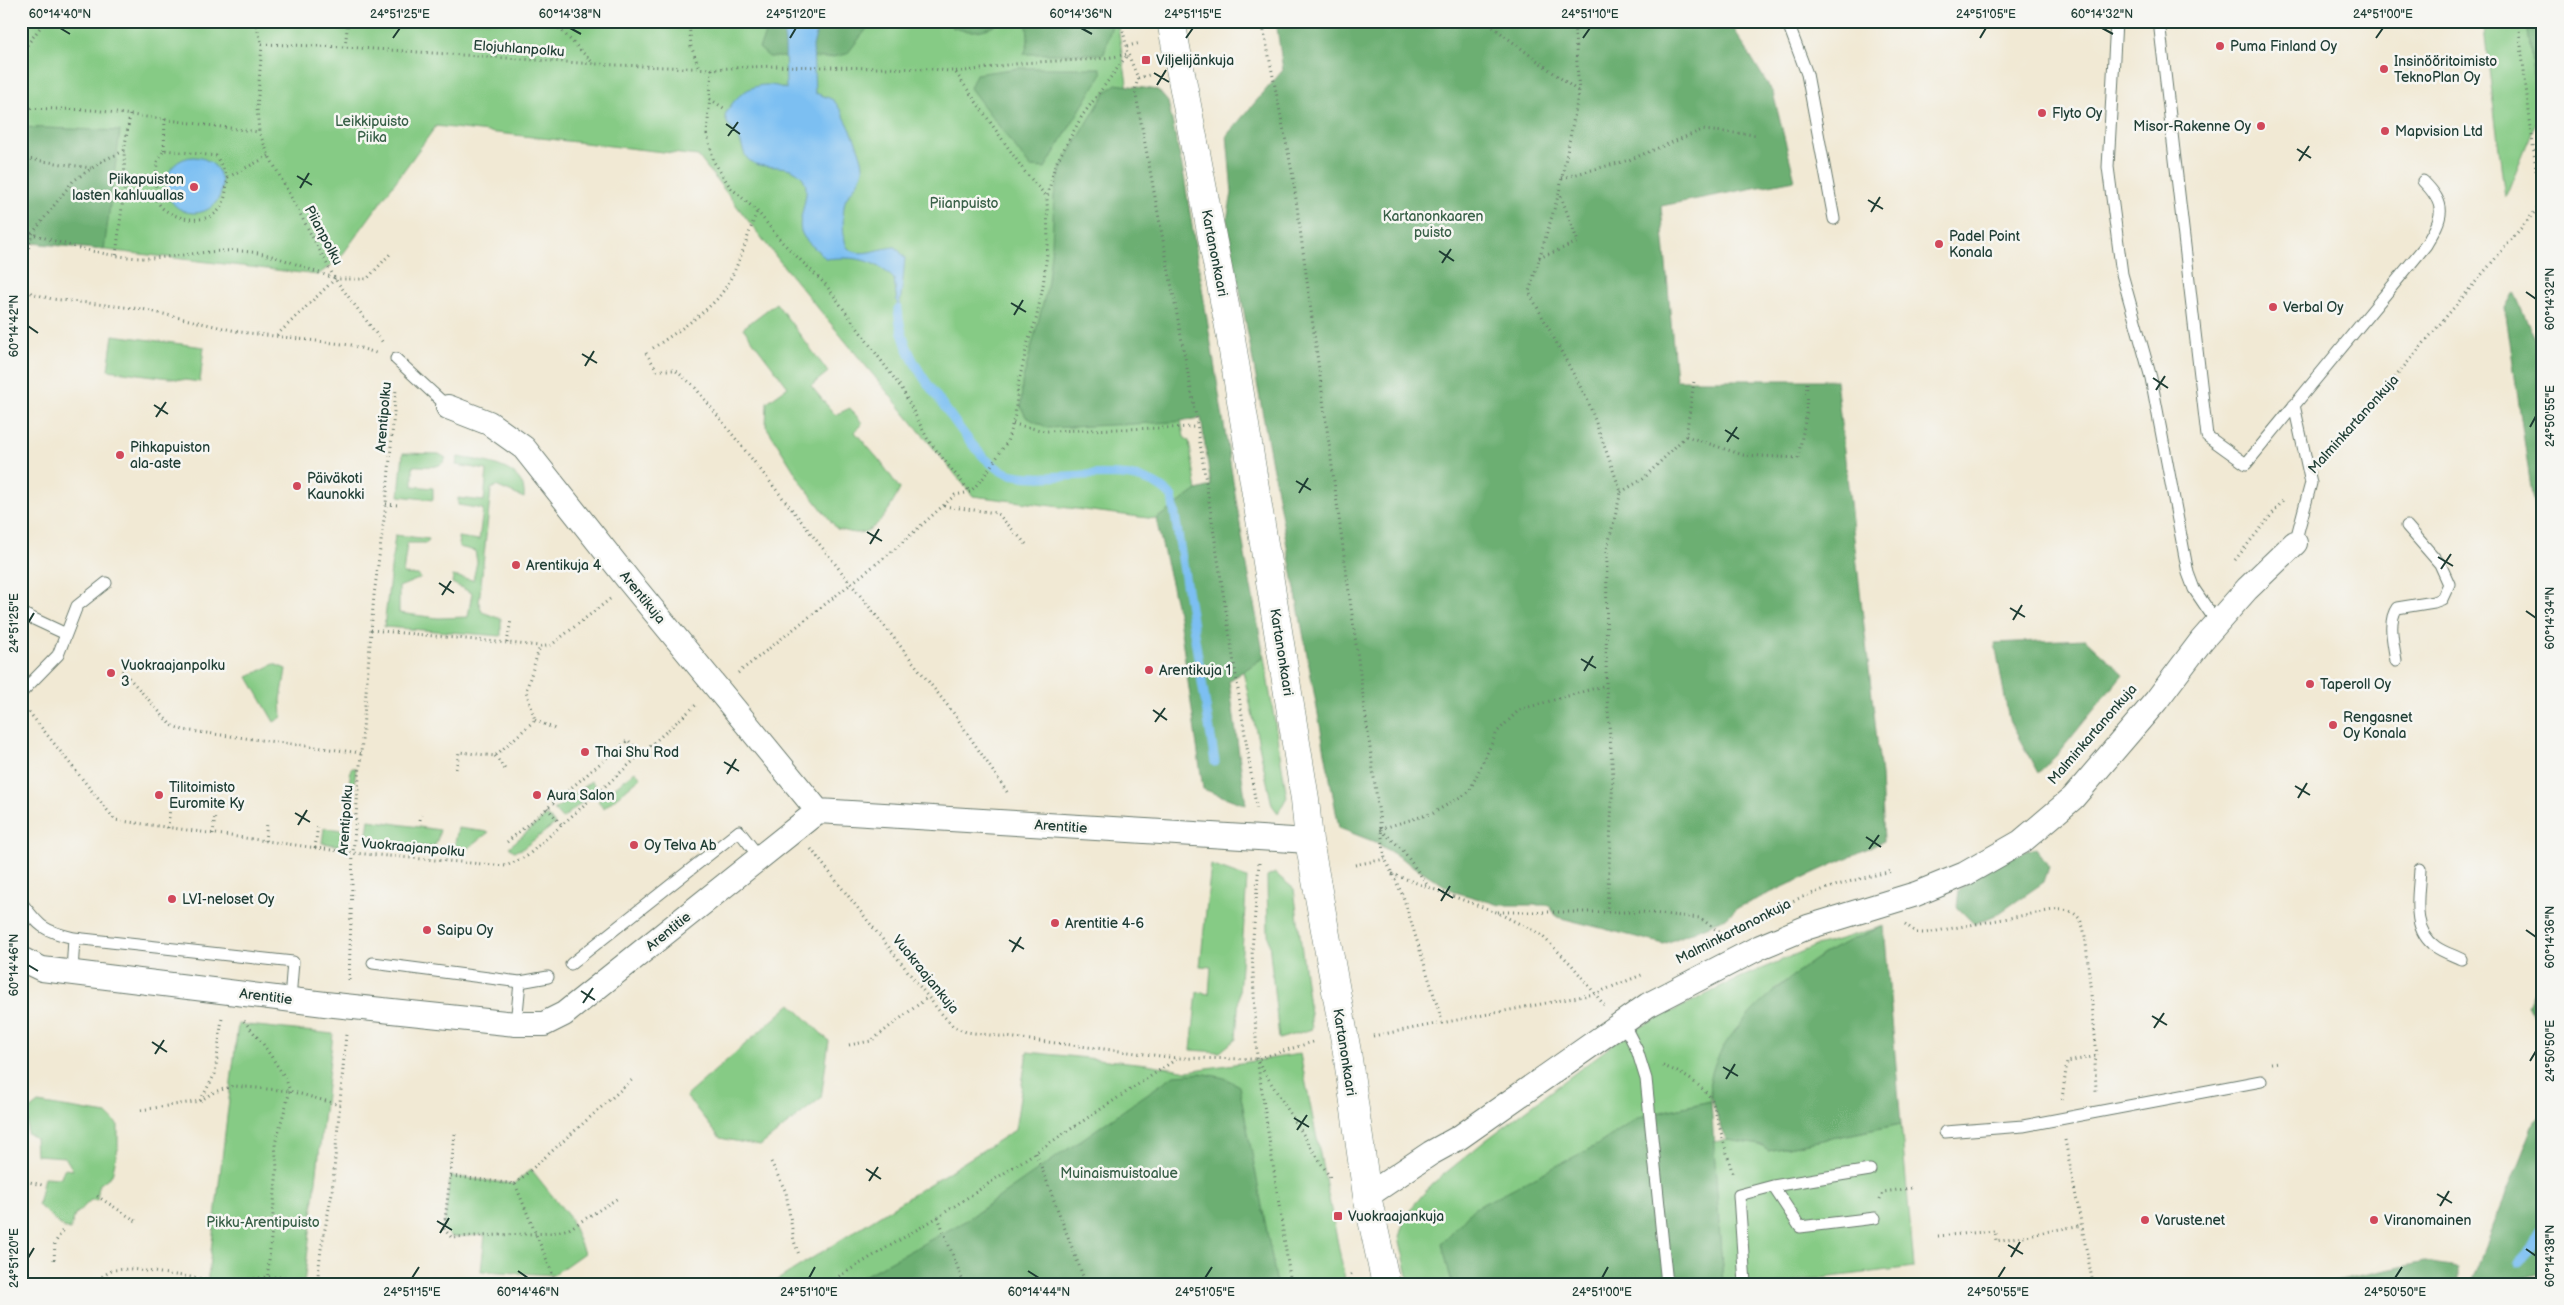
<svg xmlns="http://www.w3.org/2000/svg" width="2564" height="1305" font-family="'Balsamiq Sans',sans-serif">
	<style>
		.green { fill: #86cb85; stroke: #52845c }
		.forest { fill: #6caf72; stroke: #467653 }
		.water { fill: #7bbff2; stroke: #4d7e93 }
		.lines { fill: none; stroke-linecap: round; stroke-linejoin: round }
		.stream { stroke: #7bbff2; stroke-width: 9 }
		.lane-casing { stroke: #68796c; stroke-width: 13 }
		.street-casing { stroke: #68796c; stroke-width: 26 }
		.secondary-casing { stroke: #68796c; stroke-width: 29 }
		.path { stroke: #68796c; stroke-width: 3; stroke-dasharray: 1 4; stroke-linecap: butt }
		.lane { stroke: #fff; stroke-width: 11 }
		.street { stroke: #fff; stroke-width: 24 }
		.secondary { stroke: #fff; stroke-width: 28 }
		.ticks { fill: none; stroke: #1f3d34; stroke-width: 2 }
		.poi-dot { fill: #d1495b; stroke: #f6f6f2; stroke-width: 2 }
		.labels { text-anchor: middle; stroke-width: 5; stroke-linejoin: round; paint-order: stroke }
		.poi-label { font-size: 14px; fill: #1f3d34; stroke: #f6f6f2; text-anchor: start }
		.street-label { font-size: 14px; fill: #1f3d34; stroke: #f6f6f2 }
		.park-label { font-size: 14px; fill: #396048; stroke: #f6f6f2 }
		.neatline { fill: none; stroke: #1f3d34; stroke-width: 2 }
		.ticks-label { font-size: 12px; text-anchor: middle; fill: #1f3d34 }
	</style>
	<rect width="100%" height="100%" fill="#f6f6f2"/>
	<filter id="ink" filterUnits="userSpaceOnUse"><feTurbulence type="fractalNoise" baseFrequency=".02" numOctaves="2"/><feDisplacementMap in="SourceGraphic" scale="10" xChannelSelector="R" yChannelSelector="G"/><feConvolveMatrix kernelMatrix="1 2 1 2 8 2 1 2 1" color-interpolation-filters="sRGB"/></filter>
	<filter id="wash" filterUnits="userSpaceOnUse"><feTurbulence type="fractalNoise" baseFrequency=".0096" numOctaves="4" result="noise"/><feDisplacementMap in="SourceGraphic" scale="20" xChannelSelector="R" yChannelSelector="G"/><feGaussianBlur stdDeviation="1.12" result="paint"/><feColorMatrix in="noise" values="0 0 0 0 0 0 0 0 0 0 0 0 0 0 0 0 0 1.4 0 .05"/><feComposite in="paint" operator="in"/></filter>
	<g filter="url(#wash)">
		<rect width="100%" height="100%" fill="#f1e9d4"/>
		<path class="green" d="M21,21H1117L1181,420L1184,437L1189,441L1197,491L1156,519L973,496L785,268L698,156L436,126L340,258L318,275L21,240Z
			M2483,21H2527L2538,117L2505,198Z
			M776,303L828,372L811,386L835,415L850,408L862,423L855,432L880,461L900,489C892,505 878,533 857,533C851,533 843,530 837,529L801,482L766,426L767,402L788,387L743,328Z
			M113,335L204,347L200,382L108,370Z
			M403,453L439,454L446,458C440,471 425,465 413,466V486L433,488V500L399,496Z
			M458,457C480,461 528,465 524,498L496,486L491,489L479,603L482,612L501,619V636L384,627L395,535L429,539L427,543H407L403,574L418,575L421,578L399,587V613L438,618L468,617L472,593L452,583L453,576L473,580L477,562L475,551L459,547L458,537L479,540L483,509L458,505V498L484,501L487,470L456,465Z
			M1264,657L1287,797L1278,813L1272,805L1243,671Z
			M274,664L286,669L281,700L282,717L274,722L248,677Z
			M351,768H356L348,841L343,846L322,843L324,828L344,830Z
			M635,771L641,777L604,808L598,801Z
			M591,781L596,787L592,794L562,819L554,810Z
			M547,815L555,824L522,849L514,851L509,847Z
			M369,820L440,830L436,844L430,847L387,842L386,848L378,846L367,833Z
			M458,828L489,832L463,852H453Z
			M1211,865L1247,878L1236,1039L1220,1052L1191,1050L1197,992L1209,994L1211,967L1200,966Z
			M1275,873L1294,889L1312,1029L1279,1039L1268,932L1267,877Z
			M1884,926L1823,954L1775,989L1710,1091L1711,1101L1639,1117L1647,1284H1410L1399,1237L1406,1214L1432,1184L1486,1140L1628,1033L1742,977L1813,947Z
			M791,1004L829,1041L821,1098L760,1146L720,1138L686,1096Z
			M238,1024L333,1034L304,1284H207Z
			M1027,1052L1147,1064L1188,1071L1300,1054L1346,1284H771L1015,1130Z
			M38,1103L107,1114L118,1125V1148L112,1175L99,1185L97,1200H91L75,1215L70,1230L64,1228L38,1205L44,1177L61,1178L64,1169L73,1170L65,1157L36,1155L35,1138L27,1133L28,1111Z
			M1901,1124L1914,1267L1773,1284H1723L1713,1142C1730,1139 1755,1139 1768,1151Z
			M531,1169L570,1218L584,1253L553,1275L481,1271L485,1235L451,1237L444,1229L450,1176L514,1184Z"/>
		<path class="forest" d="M766,21H873L847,54L828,58L769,57L759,48L764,37Z
			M952,21H1002C986,32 969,34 952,27Z
			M1026,21H1113L1104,54H1024C1030,42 1028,35 1026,21Z
			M1276,21H1729L1773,93L1795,180L1661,206L1676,380H1836L1881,775L1884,841L1737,908L1726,918L1664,944L1557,917L1549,905H1500L1455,892L1375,842L1339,828L1227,220L1232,193L1227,135L1283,70Z
			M2527,21H2543V122L2538,117Z
			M1019,68H1100L1102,73L1045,168L1030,167L970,88L976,74Z
			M1116,84L1158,90L1168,102L1184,176L1245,555L1264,657L1229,681L1246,805L1203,789L1179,617L1156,519L1197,490L1211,486L1201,418L1174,422L1048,428L1026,417L1021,407L1022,383L1047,288L1052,245L1054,196L1061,167L1105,93Z
			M21,127L120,131L104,250L21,242Z
			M2514,292L2543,356V571L2505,308Z
			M2085,639L2123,674L2057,755L2038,773L2009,720L1995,643Z
			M2036,848L2049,867L2044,882L1998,914L1974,924L1957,907L1959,890L1993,860Z
			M1884,926L1901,1124L1768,1151L1761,1145L1726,1140C1721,1125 1713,1108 1711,1092C1703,1043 1785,979 1822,955C1841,943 1864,935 1884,926Z
			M2543,967V1026L2527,1006Z
			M1201,1073L1225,1078L1239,1086L1277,1284H849L965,1221L1174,1075Z
			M1711,1101L1723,1284H1452L1442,1243L1473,1209L1597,1145L1639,1117Z
			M2543,1115V1273L2497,1284H2470L2536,1119Z
			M2424,1262L2458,1267V1284H2321Z"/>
		<path class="water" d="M782,21H819L813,46L815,93C820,95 828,97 833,100C842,108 865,157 863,169C861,181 852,189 846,199C842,206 842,242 848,248C860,259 882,247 896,247L905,258C903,275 903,293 898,309L894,279C875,259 854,256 826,259C819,250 804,242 801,231C796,215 817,187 798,173C784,162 759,172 747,158C743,153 742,143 738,137C732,129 726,125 725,115C738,90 759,78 786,89L785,44Z
			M166 185a28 28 0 1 1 56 0a28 28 0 1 1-56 0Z"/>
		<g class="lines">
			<path class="stream" d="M898,309C900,345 919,373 940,401C956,422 981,464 1007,473C1052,488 1134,454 1172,497L1215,762
				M2519,1262L2532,1248L2543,1229"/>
		</g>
	</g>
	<g filter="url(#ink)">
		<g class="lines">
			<g class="lane-casing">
				<path id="lane" d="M1787,21L1807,74L1834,219
					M2116,21L2108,167L2122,274L2151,378L2188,573L2194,589L2217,623
					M2159,21L2207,436L2246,464L2426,245C2443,216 2448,206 2423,181
					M396,359L448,407
					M2294,405L2311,483L2295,543
					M21,613L66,634
					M2396,661C2394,645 2387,622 2397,608L2434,602L2442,599L2449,584L2440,564L2407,526
					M21,693L58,655L77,606L106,583
					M2420,869C2419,895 2410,929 2436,947C2443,952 2453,955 2461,959
					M21,902C40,927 43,931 74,938L293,962L290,999
					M373,963L520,982
					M571,964L739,831L760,858
					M72,972L74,938
					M1623,1023L1637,1050L1646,1079L1667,1284
					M516,1024L520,982L548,977
					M1945,1132L2023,1126L2261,1081
					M1773,1186L1800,1227L1875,1218
					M1745,1284L1739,1195L1773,1186L1870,1170"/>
			</g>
			<g class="street-casing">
				<path id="street" d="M448,407L489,423L524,448L630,582L818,811
					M21,959L42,969L325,1004L516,1024H544L564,1014L818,811L1309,841
					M1367,1196L1431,1153L1460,1137L1648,1005L1760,947L1808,927L1916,894L1965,874L2021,842L2073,798L2156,701L2202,640L2247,589L2295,543"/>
			</g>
			<g class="secondary-casing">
				<path id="secondary" d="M1171,21L1230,332L1305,799L1309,841L1347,1052L1367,1196L1386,1284"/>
			</g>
			<path class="path" d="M255,21L262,44L257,108L259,132L269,156L335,279L384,344
				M552,21L594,64
				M689,21L691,46L699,68
				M1121,21L1128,54L1138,78L1135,90L1195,411L1257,812
				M1262,21L1293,177L1385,859L1403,896L1442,1021
				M1485,21L1579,92
				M1574,21L1579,92L1559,193L1529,292L1588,401L1621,492L1607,549L1606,685L1613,775L1607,912
				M2518,21L2543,227
				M262,44L345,47L595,64L712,69L774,66L934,69C965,75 985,67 1015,64C1053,59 1090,63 1127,54
				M1127,46L1141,43
				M345,47L348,21
				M21,53L45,21
				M712,69L707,134L714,162L730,187L757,211L782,242L826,285L902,389L928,440L970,492
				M956,73L1025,172L1047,197
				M1138,78L1149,75
				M710,99L725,109
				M21,108L94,110L259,132
				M164,150L165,119
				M21,158L91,168
				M228,177C226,188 226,203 218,211C205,224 179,220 165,210C161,208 158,202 155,198L157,162L164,150L216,156L228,177L269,156
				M1562,178L1629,160L1702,130L1757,135
				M21,230C59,243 100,256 140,258C177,259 213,247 251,252C280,255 307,270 335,278
				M116,255L125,183L124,151L130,115
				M1539,258L1578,242L1560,194
				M21,277L32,234L73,181L104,160L124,151
				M21,290L52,299L142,309L240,332L351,345L379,354
				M277,335L335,279H367L390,254
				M653,348C675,333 699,318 717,299C736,278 747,237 757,211
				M646,353L657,370H675L694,386L955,715L1007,792
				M1013,424L1045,431L1197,427
				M1686,436L1743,455L1798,458L1806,416L1807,380
				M2327,458L2543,202
				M1621,492L1643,479L1686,436L1694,381
				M386,504L398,505
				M944,506L997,513L1026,544
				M2235,560L2285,498
				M371,630L540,646
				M507,643L511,620
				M122,670L171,725L183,730L361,753
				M738,673L895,549L955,495L970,492L983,478L1007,442L1015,415L1018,385L1028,342L1036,320L1043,286L1048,245L1047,198L1055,165L1082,116L1128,54
				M29,712L115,820L353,853L506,866L527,856L697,704
				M535,720L555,729
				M495,756L507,772
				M456,769L459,752L495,756L535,720L526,691L540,646H550L610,599
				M547,808L562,825
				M420,820L421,815
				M168,828L170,807
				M1380,829L1433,813L1469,792L1497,732L1519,710L1606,685
				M1381,830L1402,849L1428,886
				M213,834L215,815
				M265,841L267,823
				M507,842L628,740L642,756
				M315,848L318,825
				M811,849L940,1012L954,1027L966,1032L1177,1058
				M1259,863L1252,950L1257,1059L1291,1284
				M1355,865L1385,859
				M1392,874L1496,912L1540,934L1572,965L1604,1005
				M1498,912H1642L1700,918L1722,934
				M1766,913C1806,893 1848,881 1892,871
				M1905,924L1917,933H1926L2053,910C2079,908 2083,920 2086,943L2097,1056L2095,1062L2096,1091
				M349,980L353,853L361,753L374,595L386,504L396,389
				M244,1021L263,1044L286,1079L290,1091L275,1144L277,1168L267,1284
				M1373,1036L1594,994L1644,974
				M849,1045L871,1041L928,997
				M1258,1062L1331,1179
				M2271,1063L2280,1062
				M1663,1066C1681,1072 1701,1084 1712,1100L1733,1175
				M2062,1099L2067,1062L2097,1056
				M200,1101L214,1092L234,1086L290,1091L340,1105
				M141,1110L200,1101L215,1074L222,1018
				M455,1134L444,1229L451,1237L552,1233L569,1229L618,1198
				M2065,1140L2093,1284
				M1036,1153L1086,1284
				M771,1162L786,1192L794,1241L799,1255
				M451,1176L515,1184L553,1275L554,1284
				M21,1180L42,1185
				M515,1184L633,1079
				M97,1196L136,1221
				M1880,1199L1883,1192L1912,1188
				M938,1217L964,1284
				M1938,1236L1995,1231L1996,1241L2082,1225
				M54,1260L55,1243L64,1228
				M21,1269L29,1277
				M89,1284L113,1270L131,1269L227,1282L267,1277L318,1278
				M317,1284L321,1249L332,1193L346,1034
				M826,1284L938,1217L1178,1058L1257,1059L1316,1041
				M1347,1284L1352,1272
				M2530,1284L2543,1281"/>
			<use href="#lane" class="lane"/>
			<use href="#street" class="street"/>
			<use href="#secondary" class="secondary"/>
		</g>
	</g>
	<path class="ticks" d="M60,28L70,34M570,28L581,34M1081,28L1092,34M2102,28L2113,34M393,38L400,28M790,38L796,28M1186,38L1193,28M1583,38L1590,28M1980,38L1986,28M2376,38L2383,28M1154,73L1169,82M1157,85L1166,70M726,124L740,134M728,136L738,122M2297,149L2311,158M2299,161L2309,146M297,176L312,185M300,188L309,173M1868,200L1883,209M1871,212L1880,197M1439,251L1454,261M1442,263L1451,249M2526,292L2536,299M1011,303L1026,312M1014,315L1023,300M28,326L38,333M582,354L597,363M585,366L594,351M2153,378L2168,388M2156,390L2165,376M154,405L168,414M156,417L166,402M2530,427L2536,416M1725,430L1739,439M1727,442L1737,427M1296,481L1311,490M1299,493L1308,478M867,532L882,541M870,544L879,529M2438,557L2453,566M2441,569L2451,554M439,583L454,593M442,595L451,581M2010,608L2025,617M2526,611L2536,618M2013,620L2022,605M28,623L34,613M1581,659L1596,668M1584,671L1593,656M1153,710L1167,720M1155,722L1165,708M724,762L739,771M727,774L736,759M2295,786L2310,795M2298,798L2307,783M295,813L310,822M298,825L307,810M1866,837L1881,847M1869,849L1879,835M1438,889L1453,898M1441,901L1450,886M2526,930L2536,937M1009,940L1024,949M1012,952L1021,937M28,965L38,971M581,991L595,1000M583,1003L593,988M2152,1016L2167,1025M2154,1028L2164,1013M152,1042L167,1052M155,1054L164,1040M2530,1061L2536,1051M1723,1067L1738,1076M1726,1079L1735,1064M1294,1118L1309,1127M1297,1130L1307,1115M866,1169L881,1179M869,1181L878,1167M2437,1194L2452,1203M2440,1206L2449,1191M437,1221L452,1230M440,1233L449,1218M2008,1245L2023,1254M2526,1249L2536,1256M2011,1257L2020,1242M28,1258L34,1248M518,1271L528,1278M1028,1271L1039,1278M412,1278L419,1267M809,1278L815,1267M1205,1278L1212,1267M1602,1278L1608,1267M1998,1278L2005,1267M2395,1278L2402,1267"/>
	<g class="poi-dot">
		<circle cx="2220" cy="46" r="5"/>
		<rect x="1141" y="55" width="10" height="10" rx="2.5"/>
		<circle cx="2384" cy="69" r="5"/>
		<circle cx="2042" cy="113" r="5"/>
		<circle cx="2261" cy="126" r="5"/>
		<circle cx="2385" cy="131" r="5"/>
		<circle cx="194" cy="187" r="5"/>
		<circle cx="1939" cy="244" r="5"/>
		<circle cx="2273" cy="307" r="5"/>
		<circle cx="120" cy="455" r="5"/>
		<circle cx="297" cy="486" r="5"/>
		<circle cx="516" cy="565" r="5"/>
		<circle cx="1149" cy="670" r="5"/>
		<circle cx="111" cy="673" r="5"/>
		<circle cx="2310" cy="684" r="5"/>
		<circle cx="2333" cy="725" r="5"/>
		<circle cx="585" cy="752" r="5"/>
		<circle cx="159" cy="795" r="5"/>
		<circle cx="537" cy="795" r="5"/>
		<circle cx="634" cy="845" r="5"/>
		<circle cx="172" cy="899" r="5"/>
		<circle cx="1055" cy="923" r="5"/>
		<circle cx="427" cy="930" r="5"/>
		<rect x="1333" y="1211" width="10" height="10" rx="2.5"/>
		<circle cx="2145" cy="1220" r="5"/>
		<circle cx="2374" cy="1220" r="5"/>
	</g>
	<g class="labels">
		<g class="poi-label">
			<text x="2230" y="51">Puma Finland Oy</text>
			<text x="1156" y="65">Viljelijänkuja</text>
			<text x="2394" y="66">Insinööritoimisto<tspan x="2394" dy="16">TeknoPlan Oy</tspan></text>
			<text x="2052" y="118">Flyto Oy</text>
			<text x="2251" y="131" text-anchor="end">Misor-Rakenne Oy</text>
			<text x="2395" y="136">Mapvision Ltd</text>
			<text x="184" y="184" text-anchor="end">Piikapuiston<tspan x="184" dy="16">lasten kahluuallas</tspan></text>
			<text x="1949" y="241">Padel Point<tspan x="1949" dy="16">Konala</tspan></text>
			<text x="2283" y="312">Verbal Oy</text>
			<text x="130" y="452">Pihkapuiston<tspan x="130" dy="16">ala-aste</tspan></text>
			<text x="307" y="483">Päiväkoti<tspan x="307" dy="16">Kaunokki</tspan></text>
			<text x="526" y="570">Arentikuja 4</text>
			<text x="121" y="670">Vuokraajanpolku<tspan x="121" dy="16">3</tspan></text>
			<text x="1159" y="675">Arentikuja 1</text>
			<text x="2320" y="689">Taperoll Oy</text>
			<text x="2343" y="722">Rengasnet<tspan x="2343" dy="16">Oy Konala</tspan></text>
			<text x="595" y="757">Thai Shu Rod</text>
			<text x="169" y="792">Tilitoimisto<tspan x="169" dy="16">Euromite Ky</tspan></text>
			<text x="547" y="800">Aura Salon</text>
			<text x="644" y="850">Oy Telva Ab</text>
			<text x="182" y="904">LVI-neloset Oy</text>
			<text x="1065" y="928">Arentitie 4-6</text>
			<text x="437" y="935">Saipu Oy</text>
			<text x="1348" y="1221">Vuokraajankuja</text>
			<text x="2155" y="1225">Varuste.net</text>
			<text x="2384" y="1225">Viranomainen</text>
		</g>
		<g class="street-label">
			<text transform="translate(519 48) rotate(4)" y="5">Elojuhlanpolku</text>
			<text transform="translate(324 235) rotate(62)" y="5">Piianpolku</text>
			<text transform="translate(1215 253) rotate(79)" y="5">Kartanonkaari</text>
			<text transform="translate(383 417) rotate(-85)" y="5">Arentipolku</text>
			<text transform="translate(2353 424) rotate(-48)" y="5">Malminkartanonkuja</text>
			<text transform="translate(643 597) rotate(51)" y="5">Arentikuja</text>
			<text transform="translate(1282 652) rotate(81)" y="5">Kartanonkaari</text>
			<text transform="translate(2092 734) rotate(-49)" y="5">Malminkartanonkuja</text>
			<text transform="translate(345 820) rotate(-86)" y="5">Arentipolku</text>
			<text transform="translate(1061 826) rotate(4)" y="5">Arentitie</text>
			<text transform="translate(413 847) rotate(5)" y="5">Vuokraajanpolku</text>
			<text transform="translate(668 931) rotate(-39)" y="5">Arentitie</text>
			<text transform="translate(1733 931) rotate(-27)" y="5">Malminkartanonkuja</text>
			<text transform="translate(926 974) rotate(51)" y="5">Vuokraajankuja</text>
			<text transform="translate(266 996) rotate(7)" y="5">Arentitie</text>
			<text transform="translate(1345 1052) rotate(81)" y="5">Kartanonkaari</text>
		</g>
		<g class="park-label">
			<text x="372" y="126">Leikkipuisto<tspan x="372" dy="16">Piika</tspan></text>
			<text x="964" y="208">Piianpuisto</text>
			<text x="1433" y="221">Kartanonkaaren<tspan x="1433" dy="16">puisto</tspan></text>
			<text x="1119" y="1178">Muinaismuistoalue</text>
			<text x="263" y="1227">Pikku-Arentipuisto</text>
		</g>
	</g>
	<rect width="2564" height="1305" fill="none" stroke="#f6f6f2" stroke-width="55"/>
	<rect x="28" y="28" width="2508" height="1250" class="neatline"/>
	<g class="ticks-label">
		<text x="60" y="18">60°14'40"N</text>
		<text x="400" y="18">24°51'25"E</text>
		<text x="570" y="18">60°14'38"N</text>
		<text x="796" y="18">24°51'20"E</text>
		<text x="1081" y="18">60°14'36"N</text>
		<text x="1193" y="18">24°51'15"E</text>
		<text x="1590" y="18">24°51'10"E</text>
		<text x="1986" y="18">24°51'05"E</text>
		<text x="2102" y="18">60°14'32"N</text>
		<text x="2383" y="18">24°51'00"E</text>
		<text transform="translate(2550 299) rotate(-90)" y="4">60°14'32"N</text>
		<text transform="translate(14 326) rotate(-90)" y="4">60°14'42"N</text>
		<text transform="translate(2550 416) rotate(-90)" y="4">24°50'55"E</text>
		<text transform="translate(2550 618) rotate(-90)" y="4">60°14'34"N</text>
		<text transform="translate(14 623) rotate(-90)" y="4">24°51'25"E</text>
		<text transform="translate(2550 937) rotate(-90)" y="4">60°14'36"N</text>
		<text transform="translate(14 965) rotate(-90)" y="4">60°14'46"N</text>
		<text transform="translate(2550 1051) rotate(-90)" y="4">24°50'50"E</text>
		<text transform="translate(2550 1256) rotate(-90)" y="4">60°14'38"N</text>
		<text transform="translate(14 1258) rotate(-90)" y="4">24°51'20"E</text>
		<text x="412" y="1296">24°51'15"E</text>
		<text x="528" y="1296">60°14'46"N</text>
		<text x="809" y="1296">24°51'10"E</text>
		<text x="1039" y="1296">60°14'44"N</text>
		<text x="1205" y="1296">24°51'05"E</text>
		<text x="1602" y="1296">24°51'00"E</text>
		<text x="1998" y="1296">24°50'55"E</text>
		<text x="2395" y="1296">24°50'50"E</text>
	</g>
</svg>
